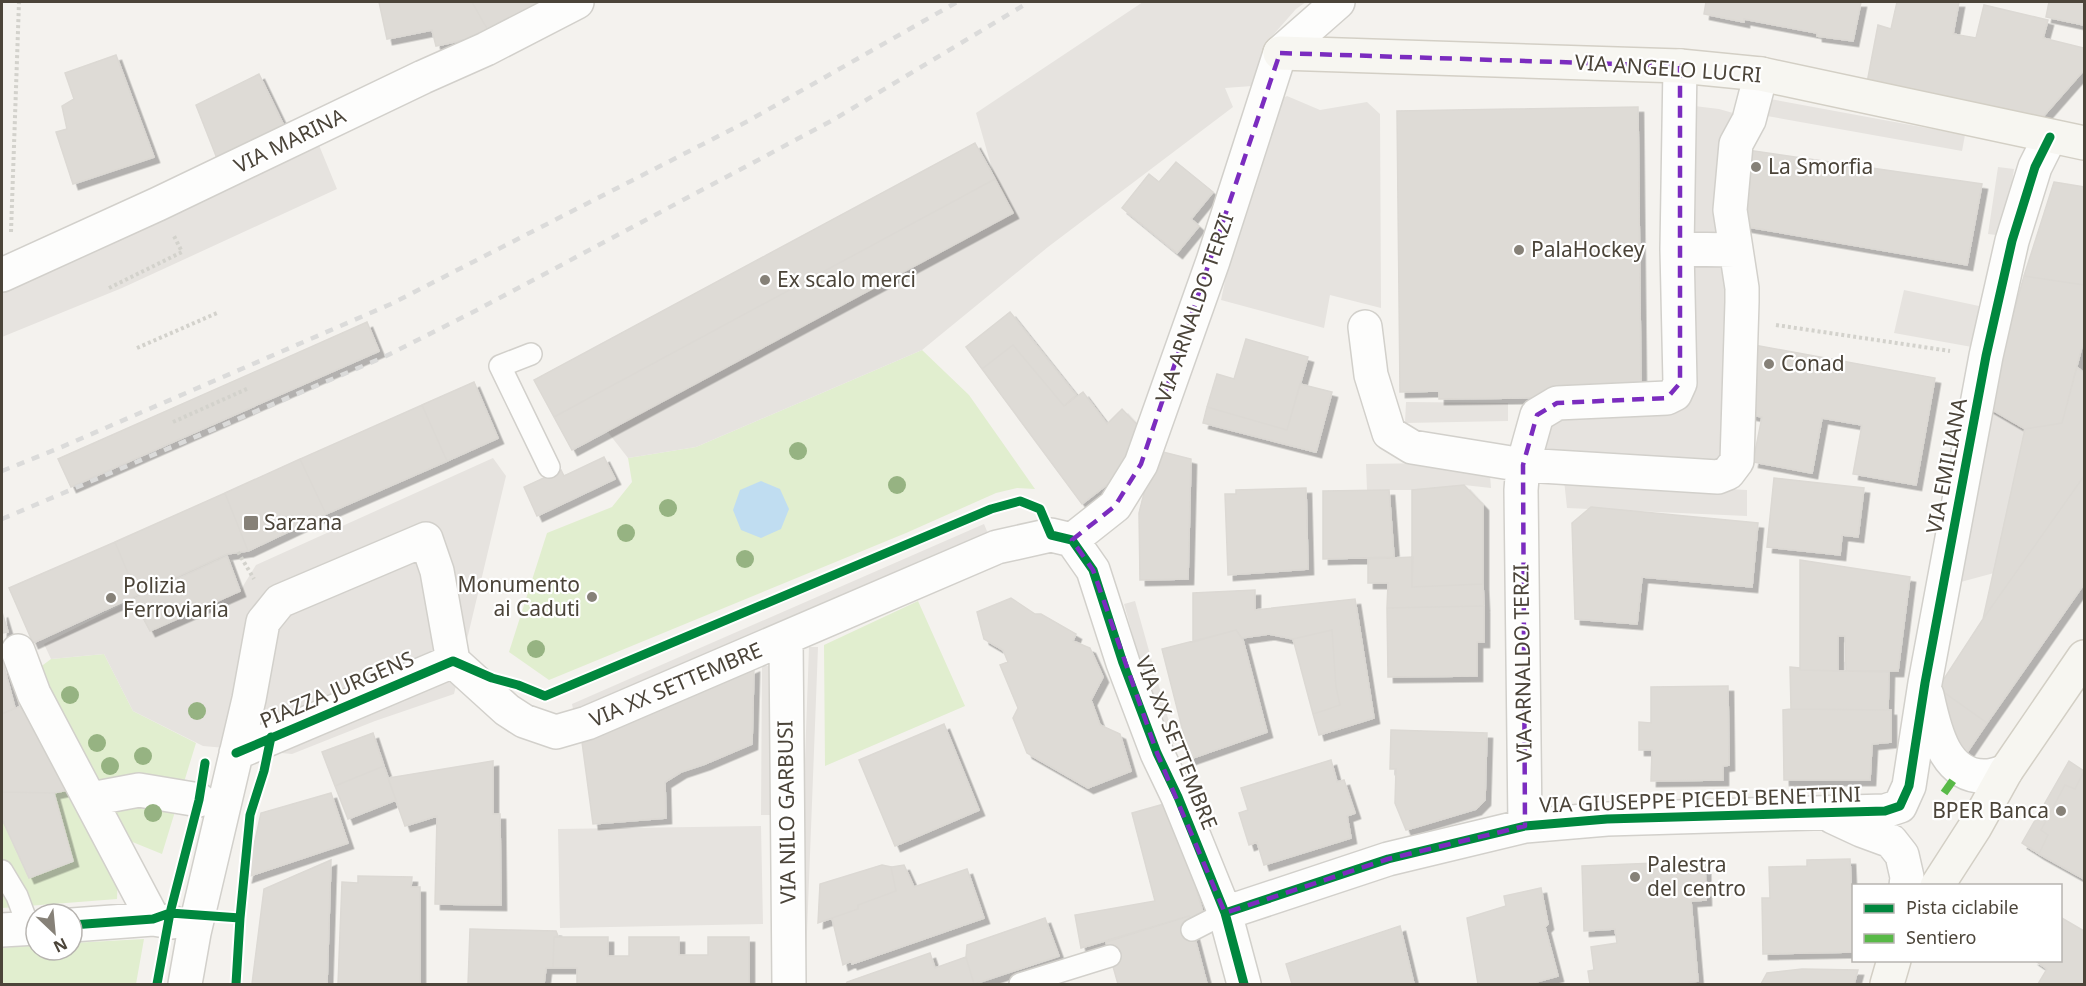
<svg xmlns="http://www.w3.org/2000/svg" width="2086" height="986" font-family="'Noto Sans',sans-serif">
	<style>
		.green { fill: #e1eecf }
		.parking { fill: #e6e3df }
		.water { fill: #c0ddf1 }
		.building { fill: #dedbd6; stroke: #dcd9d4; stroke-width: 1.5; filter: url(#shadow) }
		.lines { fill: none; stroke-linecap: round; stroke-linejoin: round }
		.lane-casing { stroke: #d2d0cb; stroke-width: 24 }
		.street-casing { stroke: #d2d0cb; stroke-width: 36 }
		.secondary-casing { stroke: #d3cfc5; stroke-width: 36 }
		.path { stroke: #d3d2cc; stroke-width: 4; stroke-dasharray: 3 3; stroke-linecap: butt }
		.lane { stroke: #fdfdfc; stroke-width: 21 }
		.street { stroke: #fdfdfc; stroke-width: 33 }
		.secondary { stroke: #f7f6f1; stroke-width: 33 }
		.rail { stroke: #dbdbda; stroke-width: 4.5; stroke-dasharray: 8 8; stroke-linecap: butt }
		.quiet { stroke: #58b947; stroke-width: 8; stroke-dasharray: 15 8; stroke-linecap: butt }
		.cycleway-casing { stroke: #fff; stroke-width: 13 }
		.cycleway { stroke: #00873e; stroke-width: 9 }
		.tree { fill: #96b382 }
		.marked { fill: none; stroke: #7b2cbf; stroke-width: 4.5; stroke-dasharray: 12 8; stroke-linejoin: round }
		.poi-dot { fill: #868178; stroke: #fff; stroke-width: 2 }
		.labels { text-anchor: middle; stroke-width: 4.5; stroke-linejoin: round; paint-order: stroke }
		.street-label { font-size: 21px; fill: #4b4439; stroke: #fff }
		.poi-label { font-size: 21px; fill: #4b4439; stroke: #fff; text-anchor: start }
	</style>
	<defs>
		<filter id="shadow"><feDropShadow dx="5.5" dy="5.5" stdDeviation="0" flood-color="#0004"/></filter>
	</defs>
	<rect width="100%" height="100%" fill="#f4f2ee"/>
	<path class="green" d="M922,350L969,395L1035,489L1017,488L996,493L906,533L549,680L509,652L547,533L612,507L632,482L628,458L696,447Z
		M918,601L965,706L825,766L824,645Z
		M104,654L133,711L196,743L162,854L130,841L35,671L51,659Z
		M68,790L118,875L117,899L2,908V819L29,878L73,862L54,793Z
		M144,939L136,984H2V948L36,945V950H72V943Z"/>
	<path class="parking" d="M1143,2H1306L1296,9L1267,42L1252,86L1225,88L1233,107L1048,247L922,350L696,447L628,458L607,431L995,179L976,113Z
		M1287,96L1320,110L1367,102L1380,114L1381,308L1330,295L1324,328L1221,300L1262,108Z
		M1770,99L1965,135L1962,151L1767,116Z
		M1686,105L1719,109L1740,115L1737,461L1523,465L1537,415L1667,398Z
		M316,138L337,189L122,288L2,337V287Z
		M1998,167L2014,169L2004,236L1988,234Z
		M1904,290L1979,306L1972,347L1894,333Z
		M1406,402L1508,403V421L1405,423Z
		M1987,407L2025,429L1994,573L1957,583Z
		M493,458L506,476L454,694L375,721L292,754L203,746L133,711L104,654L51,659L44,644L133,599L150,631L240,591L256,565Z
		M1489,462L1491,488L1464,485L1412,490H1367L1366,464Z
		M1564,480L1747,490V516L1567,508Z
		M984,524L989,536L575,719L572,704Z
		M1135,601L1175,743L1164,747L1124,604Z
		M809,647H818L805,984H797Z
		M762,666H778L777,815H761Z
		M761,826L763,924L560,928L558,829Z"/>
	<path class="water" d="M761,481L780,489L789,509L781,529L761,538L741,530L733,510L740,490Z"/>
	<path class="building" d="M379,2H472L490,34L436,46L432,30L387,39Z
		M472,2H553L490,34Z
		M1706,2H1861L1853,41L1817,36V33L1744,19V22L1704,14Z
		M1897,2H1959L1953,34L1976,38L1984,5L2048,20L2043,38L2084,48V70L2041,119L1866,88L1878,25L1891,29Z
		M2049,2H2084V25L2046,17Z
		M116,55L154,157L73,184L56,132L67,129L62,106L74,99L65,73Z
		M259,74L285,128L218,161L196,105Z
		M1638,107L1641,390L1607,397L1439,399V391L1400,392L1397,111Z
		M975,143L995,179L554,417L534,380Z
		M1740,149L1982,184L1967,265L1737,225Z
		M1176,162L1213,192L1191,219L1199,226L1177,253L1122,208L1149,174L1159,182Z
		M995,179L1013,213L572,450L554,417Z
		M2054,182L2084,187V285L2024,276Z
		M2024,276L2084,285V339L2062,423L2025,429L1987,407Z
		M1010,312L1076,395L1064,406L1013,345L982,369L966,347Z
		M367,322L379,351L71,487L58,459Z
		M1246,339L1308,357L1287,430L1207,407L1217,374L1234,379Z
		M1013,345L1064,406L1083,392L1107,424L1122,409L1142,430L1131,466L1082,504L982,369Z
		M1754,345L1935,378L1916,485L1853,474L1862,425L1822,418L1812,473L1753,462L1762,417L1742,413Z
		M2077,367L2084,373V476L1983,619L2025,429L2062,423Z
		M474,382L498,438L447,461L422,405Z
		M1300,384L1332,392L1316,452L1203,423L1207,407L1287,430Z
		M422,405L447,461L326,514L300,459Z
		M1155,450L1191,459L1188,579L1140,580L1139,513Z
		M604,457L615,479L537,516L524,487L561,470L564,476Z
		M300,459L326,514L248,551L225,493Z
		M2084,476V584L1987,723L1938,688L1983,619Z
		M1774,478L1864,488L1858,537L1842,535L1840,555L1767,547Z
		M1464,485L1483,505V584L1412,587V490Z
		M1306,488L1308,569L1228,575L1225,494H1236V490Z
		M1389,490L1394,557L1323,559V491Z
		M225,493L248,551L227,554L137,595L115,542Z
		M1591,507L1758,523L1752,587L1642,577L1637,624L1575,619L1572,523Z
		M115,542L137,595L33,643L9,588Z
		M227,556L240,591L150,631L133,599Z
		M1413,557L1412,587L1483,584L1484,606L1387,608L1388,583H1368V559Z
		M1800,560L1910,577L1898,671H1846L1845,636H1838V671L1800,670Z
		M1255,590V610L1355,599L1374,718L1319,735L1313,714L1340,705L1336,687L1332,630L1293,639L1269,634L1242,638L1236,630L1193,642V593Z
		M1011,598L1035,614H1041L1076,634L1073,641L1090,648L1103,677L1091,700L1100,725L1120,734L1131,771L1088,788L1027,753L1013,718L1018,708L1000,665L1008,662L1003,650L984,639L977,612Z
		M1484,606V642H1477V676L1388,677L1387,608Z
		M2,612L8,632L2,633Z
		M1236,630L1243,640L1267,732L1190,759L1162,649Z
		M1332,630L1336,687L1340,705L1313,714L1293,639Z
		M2,659L15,708L2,714Z
		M754,667L752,744L705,764L681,772L665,782L666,818L593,824L582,742Z
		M1790,667L1800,668V670L1889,672L1888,710L1791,709Z
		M1728,686L1729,765L1723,766V780L1651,781L1652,750H1639V722L1651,723V687Z
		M1938,688L1987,723L1964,757Z
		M21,706L68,790L54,793L2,792V714Z
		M1791,709L1891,710V742L1872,744L1870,780H1784L1783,710Z
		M944,724L979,810L895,846L859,760Z
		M1391,730L1487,733L1485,800L1476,809L1406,830L1395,803L1396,769H1390Z
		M373,733L384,766L335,786L322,752Z
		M1331,760L1337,782L1344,780L1355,813L1347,816L1351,838L1264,865L1257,842L1249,845L1239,813L1248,810L1241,788Z
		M493,761V814H500L501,905L435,904L437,816L405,826L388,778Z
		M2069,761L2084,771L2075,789L2065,785L2041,830L2048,835L2039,854L2022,843Z
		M384,766L396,800L348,819L335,786Z
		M2084,771V879L2039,854L2048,835L2041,830L2065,785L2075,789Z
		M2,792L54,793L73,861L29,878L2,819Z
		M331,793L348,843L247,877L261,813Z
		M1171,802L1204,916L1191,919L1189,916L1081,948L1075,915L1155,901L1132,813Z
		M1850,859L1854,952L1763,954L1762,898H1770L1769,867L1807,866V860Z
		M331,860L327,984H252L264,889Z
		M1705,861L1706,900L1691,901L1698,981L1673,984H1590L1588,971L1594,970L1591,947L1617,943L1615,929L1584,931L1582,866Z
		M882,865L891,867L896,891L858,905V909L818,923L820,884Z
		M904,865L914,887L967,869L984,918L852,964L851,961L843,965L832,918L858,909V905L896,891L891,867Z
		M358,876L412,877L411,887H420V984H338L342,882L358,883Z
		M1541,888L1548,924L1545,927L1558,976L1529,984H1478L1467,918L1506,906L1504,896Z
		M1189,916L1207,984H1118L1106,942Z
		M2060,917L2084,931V984H2038L2047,969L2034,960H2060Z
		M1045,918L1059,956L974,984L966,957L967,945Z
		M1400,926L1414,984H1292L1286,964Z
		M470,929L556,931L558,936L554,937L553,968H546L544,984H468Z
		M554,937H608V956H629V937H679V955H708V937H749V984H577V968H553Z
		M930,953L935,968L966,957L974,984H846L847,982Z
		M1802,969L1858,970L1854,984H1761L1767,973Z"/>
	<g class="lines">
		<g class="lane-casing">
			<path id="lane" d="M531,354L500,366L549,467
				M2,871L17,896L29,928
				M1192,930L1225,913
				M1020,984L1110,956"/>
		</g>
		<g class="street-casing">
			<path id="street" d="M1677,249L1735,250
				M2,275L158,204L423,77L486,49L577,2
				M1365,327L1371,375L1389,433L1412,447L1523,465L1718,477L1728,473L1737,461L1742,302V288L1730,210L1736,144L1749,120L1761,74
				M1072,540L1115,506L1141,464L1213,261L1280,53L1338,2
				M786,639L789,984
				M18,651L34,694L153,919
				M453,661L507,710L524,721L556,732L587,723L997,547L1051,535L1072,540L1093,570L1123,663L1157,753L1178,797L1225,913L1244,984
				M1927,695C1934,727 1944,779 1987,776C1993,776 2000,773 2006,771
				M236,753L453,661
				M91,799L139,790L199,800
				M1833,817L1861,830L1891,841L1902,855L1907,877L1906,886
				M1525,826L1521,490L1523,465L1537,415L1557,403L1667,398L1675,394L1680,383L1677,249L1680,66
				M1225,913L1388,859L1525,826L1607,819L1885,811L1900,806L1909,786L1925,683L1986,356L2012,241L2035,167L2050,137
				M72,925L153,919L172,922
				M2,930L36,928
				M185,984L194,933L249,699L263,622L280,601L426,539L437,571L453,661"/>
		</g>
		<g class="secondary-casing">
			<path id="secondary" d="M1280,53L1680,66L1761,74L2084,143
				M1937,886L1975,827L2006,771L2084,657
				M1887,984L1894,960"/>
		</g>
		<path class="path" d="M11,232L19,2
			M109,288L182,252L173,234
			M1776,325L1950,351
			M137,348L217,313
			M173,422L249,388
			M238,552L254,579"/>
		<use href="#lane" class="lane"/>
		<use href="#street" class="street"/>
		<use href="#secondary" class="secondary"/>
		<path class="rail" d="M2,471L57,449L391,304L748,121L957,2
			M2,519L384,357L477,310L833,120L1029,2"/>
		<path class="quiet" d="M1944,793L1954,779"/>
		<g class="cycleway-casing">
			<path id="cycleway" d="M236,753L453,661L492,678L518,685L545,696L991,509L1020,501L1040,509L1051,535L1072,540L1093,570L1123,663L1157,753L1178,797L1225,913L1244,984
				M1225,913L1388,859L1525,826L1607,819L1885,811L1900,806L1909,786L1925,683L1986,356L2012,241L2035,167L2050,137
				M72,925L153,919L170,913L240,918
				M157,984L170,913L199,800L205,763
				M236,984L240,918L250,815L264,771L271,737"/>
		</g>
		<use href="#cycleway" class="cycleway"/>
	</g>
	<g class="tree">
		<circle cx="798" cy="451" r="9"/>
		<circle cx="897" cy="485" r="9"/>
		<circle cx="668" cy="508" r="9"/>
		<circle cx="626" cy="533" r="9"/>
		<circle cx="745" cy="559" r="9"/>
		<circle cx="536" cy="649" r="9"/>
		<circle cx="70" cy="695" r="9"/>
		<circle cx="197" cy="711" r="9"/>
		<circle cx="97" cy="743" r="9"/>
		<circle cx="143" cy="756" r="9"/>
		<circle cx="110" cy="766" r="9"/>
		<circle cx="153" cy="813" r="9"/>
	</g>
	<path class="marked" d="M1280,53L1680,66V383L1667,398L1557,403L1537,415L1523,465L1525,826L1388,859L1225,913L1157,753L1093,570L1072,540L1115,506L1141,464Z"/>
	<g class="poi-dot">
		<circle cx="1756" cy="167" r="6"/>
		<circle cx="1519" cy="250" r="6"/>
		<circle cx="765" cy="280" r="6"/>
		<circle cx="1769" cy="364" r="6"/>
		<rect x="243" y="515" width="16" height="16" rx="3"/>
		<circle cx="592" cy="597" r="6"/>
		<circle cx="111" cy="598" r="6"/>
		<circle cx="2061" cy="811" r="6"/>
		<circle cx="1635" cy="877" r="6"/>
	</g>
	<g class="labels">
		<g class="street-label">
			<text transform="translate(1668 69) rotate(4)" y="7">VIA ANGELO LUCRI</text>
			<text transform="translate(290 141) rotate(-26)" y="7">VIA MARINA</text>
			<text transform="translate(1195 308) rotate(-71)" y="7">VIA ARNALDO TERZI</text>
			<text transform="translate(1947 466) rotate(-79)" y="7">VIA EMILIANA</text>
			<text transform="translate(1523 663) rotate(-91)" y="7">VIA ARNALDO TERZI</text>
			<text transform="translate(676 685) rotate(-23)" y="7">VIA XX SETTEMBRE</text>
			<text transform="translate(337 690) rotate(-23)" y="7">PIAZZA JURGENS</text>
			<text transform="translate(1176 743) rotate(68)" y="7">VIA XX SETTEMBRE</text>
			<text transform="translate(1700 800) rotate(-2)" y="7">VIA GIUSEPPE PICEDI BENETTINI</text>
			<text transform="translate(787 812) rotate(-91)" y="7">VIA NILO GARBUSI</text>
		</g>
		<g class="poi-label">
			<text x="1768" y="174">La Smorfia</text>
			<text x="1531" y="257">PalaHockey</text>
			<text x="777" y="287">Ex scalo merci</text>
			<text x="1781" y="371">Conad</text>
			<text x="264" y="530">Sarzana</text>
			<text x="580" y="592" text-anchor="end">Monumento<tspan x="580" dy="24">ai Caduti</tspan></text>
			<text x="123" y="593">Polizia<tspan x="123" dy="24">Ferroviaria</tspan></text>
			<text x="2049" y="818" text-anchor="end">BPER Banca</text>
			<text x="1647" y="872">Palestra<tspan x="1647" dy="24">del centro</tspan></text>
		</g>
	</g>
	<rect width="2086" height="986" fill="none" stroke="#4b4439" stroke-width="6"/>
	<rect x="1852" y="884" width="210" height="78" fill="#ffffff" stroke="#b7b4b0" stroke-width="1.5"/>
	<rect x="1864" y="904" width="30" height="9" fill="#00873e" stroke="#b7b4b0" stroke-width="1.5"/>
	<text x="1906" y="914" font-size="18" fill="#4b4439">Pista ciclabile</text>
	<rect x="1864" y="934" width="30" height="9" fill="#58b947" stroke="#b7b4b0" stroke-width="1.5"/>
	<text x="1906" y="944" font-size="18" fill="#4b4439">Sentiero</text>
	<g transform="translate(54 932) rotate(154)"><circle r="28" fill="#ffffff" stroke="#b7b4b0" stroke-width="1.5"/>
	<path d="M0-4.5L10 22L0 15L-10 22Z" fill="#868178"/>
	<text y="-9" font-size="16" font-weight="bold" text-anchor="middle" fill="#4b4439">N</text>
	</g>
</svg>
